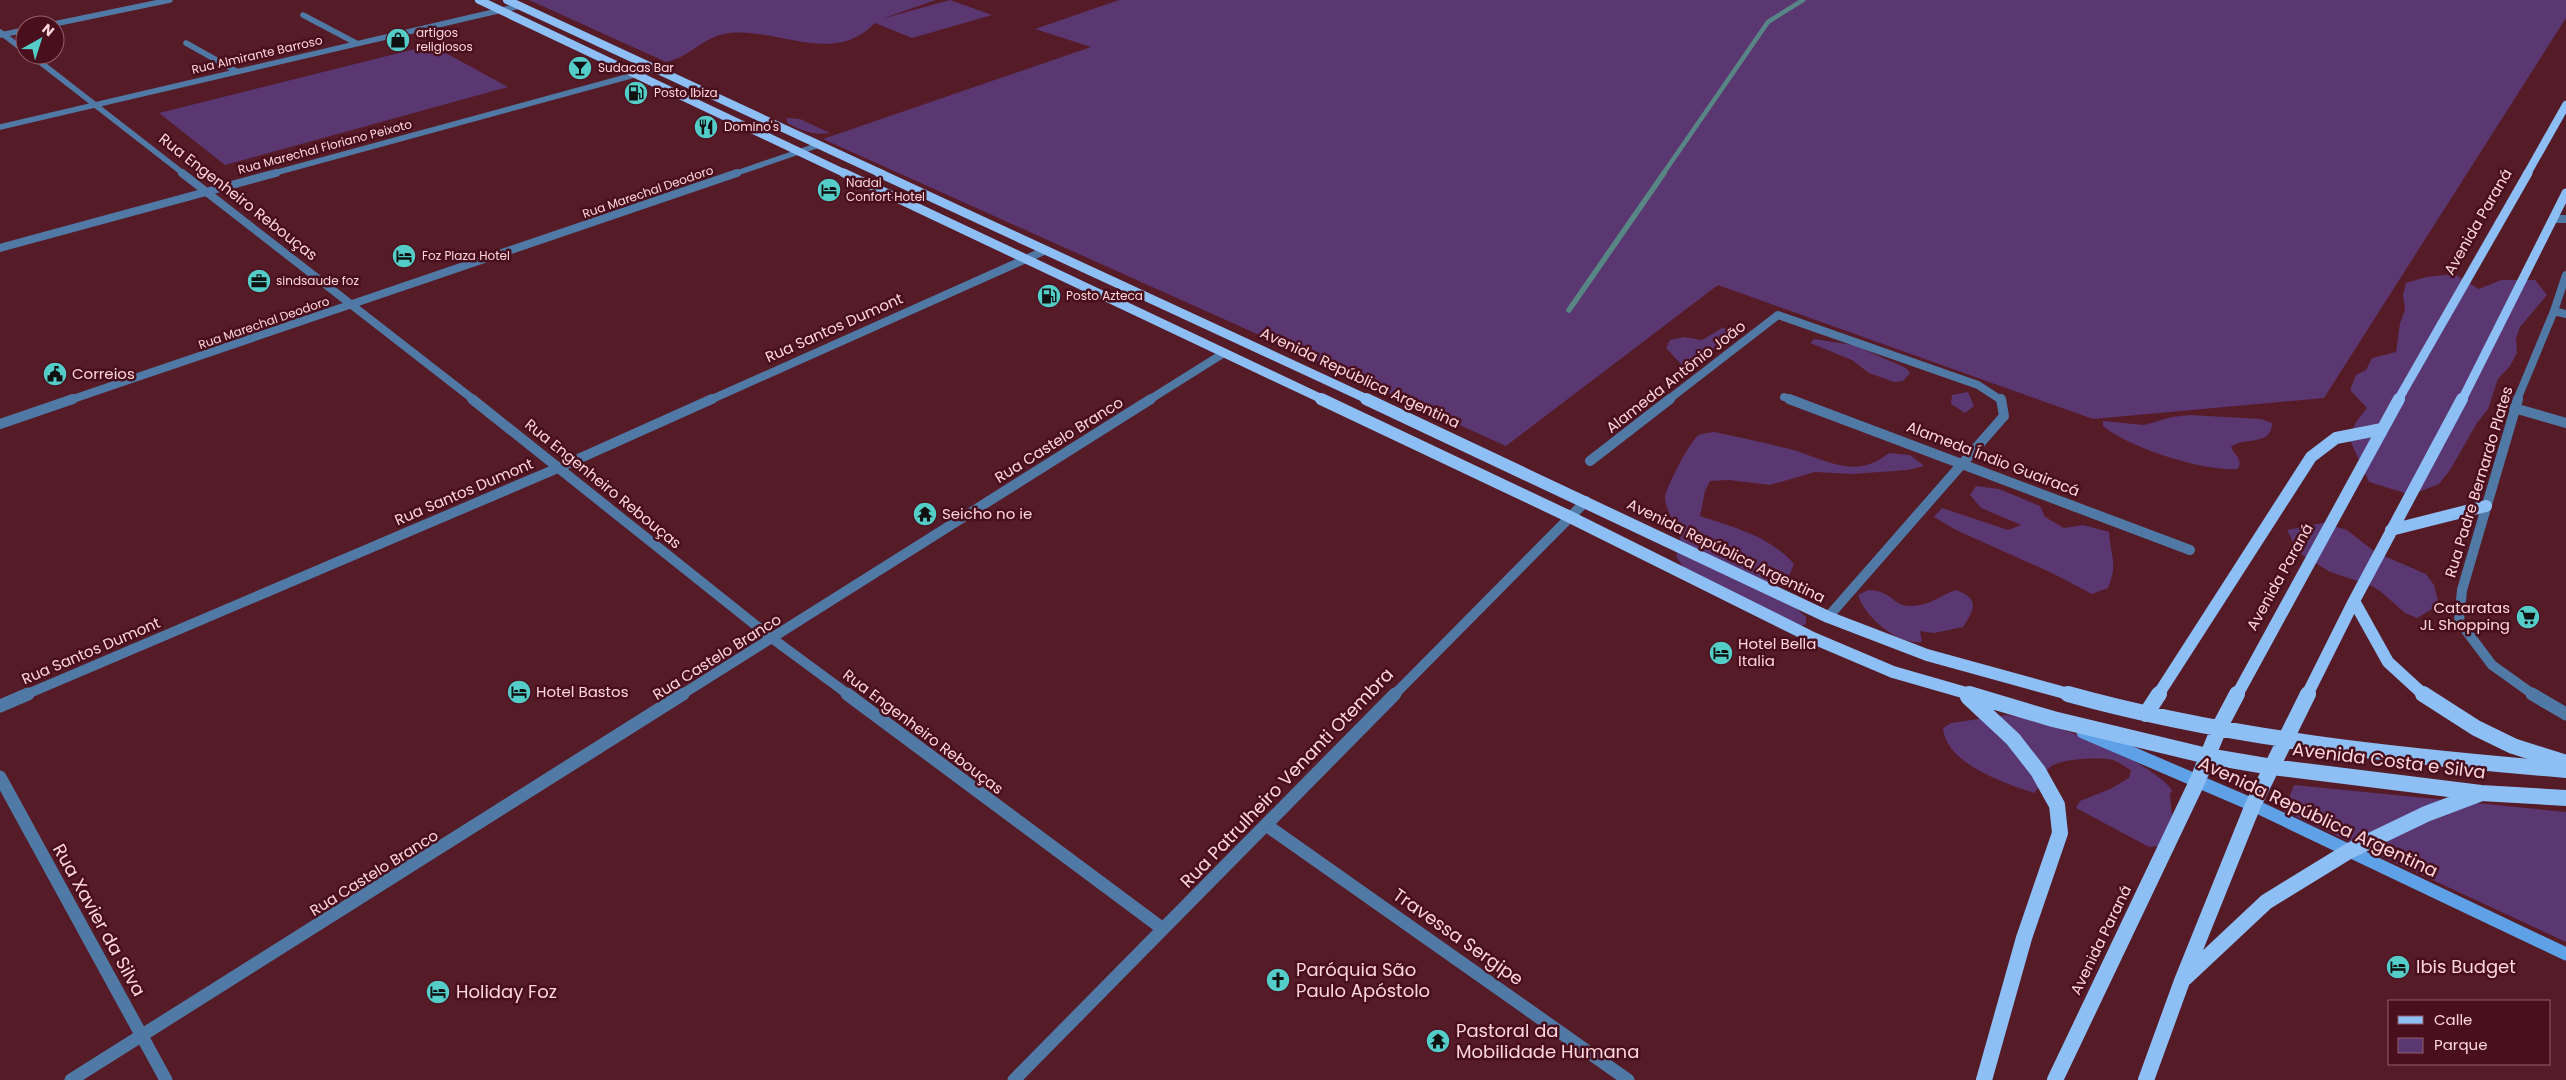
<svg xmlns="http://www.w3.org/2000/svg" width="2566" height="1080" font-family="Poppins,sans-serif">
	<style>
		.green { fill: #5a3770 }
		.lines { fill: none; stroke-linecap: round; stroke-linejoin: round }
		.stream-far1 { stroke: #588685; stroke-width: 4.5 }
		.stream { stroke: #588685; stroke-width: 5.5 }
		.minor-far3 { stroke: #5179a5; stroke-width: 5.5 }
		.minor-far2 { stroke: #5179a5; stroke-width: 8 }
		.minor-far1 { stroke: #5179a5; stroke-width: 10 }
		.minor { stroke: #5179a5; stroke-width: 13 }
		.tertiary { stroke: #5179a5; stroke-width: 5.5 }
		.secondary { stroke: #5ea1e6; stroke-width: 13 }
		.primary-far3 { stroke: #8dbef4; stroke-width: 8 }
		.primary-far2 { stroke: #8dbef4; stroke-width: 9 }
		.primary-far1 { stroke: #8dbef4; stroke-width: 12 }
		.primary { stroke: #8dbef4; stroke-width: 16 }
		.labels { text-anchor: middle; stroke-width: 5; stroke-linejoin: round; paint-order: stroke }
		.far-poi-label { font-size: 12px; fill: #fcd6da; stroke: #490f1d; text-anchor: start }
		.far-street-label { font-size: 12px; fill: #fcd6da; stroke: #490f1d }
		.street-label { font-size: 15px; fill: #fcd6da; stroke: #490f1d }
		.poi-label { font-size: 15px; fill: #fcd6da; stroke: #490f1d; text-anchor: start }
		.near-street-label { font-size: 18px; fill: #fcd6da; stroke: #490f1d }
		.near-poi-label { font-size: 18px; fill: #fcd6da; stroke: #490f1d; text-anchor: start }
	</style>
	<rect width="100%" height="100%" fill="#551b27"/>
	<path class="green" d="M529,0H936L881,19L950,0L992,15L912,38L875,23C871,26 868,30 863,33C823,61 766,25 724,34C701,39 688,58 666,62Z
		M1119,0H2566V18L2324,398L2093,419L1718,285L1506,446L823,139L1091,47L1035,29Z
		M431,45L508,87L225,165L159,113Z
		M787,118L800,119L830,133C815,136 800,130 787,123Z
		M2454,274L2479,289L2501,280H2535L2547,295L2520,327L2516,339L2517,353L2510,366L2498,379L2488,409L2477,423L2450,470L2439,484L2411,495L2369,482L2349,438L2356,422L2367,408L2350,390L2356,375L2366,370L2372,358L2396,352L2400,323L2405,310L2403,295L2406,283L2426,277Z
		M1722,328L1740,331L1705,357L1704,365L1692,370L1681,364L1666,348L1670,340L1684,337L1702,340Z
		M1814,339L1854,345L1906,368L1910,373L1903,381L1894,382L1869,373L1852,360L1810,343Z
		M1968,392L1974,406L1965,413L1951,404L1952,395Z
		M2190,415L2261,419L2272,423C2272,447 2244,436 2231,447C2235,456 2243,459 2238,469C2205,472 2129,448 2103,426V421L2144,425L2172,417Z
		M1714,432C1740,437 1765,443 1790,449C1826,459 1854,481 1889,453L1910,455L1924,466L1908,470L1852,474L1815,472L1770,485L1729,480L1710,481L1705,491L1700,516C1735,528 1768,535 1794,564L1789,576L1769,582L1773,596L1797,609L1806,617V624L1797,628L1685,569L1676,557C1688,527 1669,525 1665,499C1664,490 1691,439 1699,435C1703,433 1709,433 1714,432Z
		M1976,486L1999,489L2040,506L2045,517L2064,528L2083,525L2109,532C2111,558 2118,563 2108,588L2092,594L2052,573L1956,530L1934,517L1942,508L2008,530L2021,525L1981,508L1970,495Z
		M2323,523L2347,530L2375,552L2426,574L2434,585L2439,605L2417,618L2405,613L2380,591L2370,585L2330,572L2298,552L2287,530Z
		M1868,590C1892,590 1893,607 1911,606C1929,606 1941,595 1956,590C1980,599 1975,609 1963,627L1934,633L1920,631L1922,642C1898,645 1865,618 1858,595Z
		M2006,715C2044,718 2149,759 2172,790L2170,795L2172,816L2158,846L2149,847L2076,808L2080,801L2110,789L2129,778L2131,770C2125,767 2119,762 2113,760C2100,757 2057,758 2048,769C2042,776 2041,786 2034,793C2004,783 1946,764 1943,728L1951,723Z
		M2294,785L2566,812V942L2284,811Z"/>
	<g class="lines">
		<path class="stream-far1" d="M1663,174L1768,22L1803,0"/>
		<path class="stream" d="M1569,310L1664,173"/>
		<path class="minor-far3" d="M303,15L356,43
			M0,32L25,51
			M186,43L236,71
			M31,55L184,174
			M0,127L519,6
			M271,174L656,69
			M734,174L819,145"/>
		<path class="minor-far2" d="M182,173L474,400
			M2553,219H2566
			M0,248L276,173
			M2554,311L2566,314
			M1784,397L1793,400
			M70,400L737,173
			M710,400L1046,250
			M1149,400L1224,353
			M1668,400L1778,315L1978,385L2001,400
			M2517,400L2554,311L2566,275"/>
		<path class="minor-far1" d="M472,399L773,639L849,695
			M1789,399L2190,550
			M2518,399L2462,590L2459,621L2492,665L2534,695
			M2514,408L2566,423
			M0,424L73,399
			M1590,461L1670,399
			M1828,617L2004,416L2001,399
			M25,695L558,468L712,399
			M681,695L1151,399
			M1394,695L1586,501"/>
		<path class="minor" d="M847,694L1163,929
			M2532,694L2566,714
			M0,706L28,694
			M0,777L166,1080
			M1266,825L1628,1080
			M71,1080L683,694
			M1014,1080L1395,694"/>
		<path class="tertiary" d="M49,25L170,0
			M0,35L25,30"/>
		<path class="secondary" d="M2083,732L2253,805L2566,954"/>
		<path class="primary-far3" d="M479,0L846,174
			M507,0L882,174
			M2527,174L2566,105"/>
		<path class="primary-far2" d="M844,173L1324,400
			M879,173L1369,400
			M2398,400L2528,173
			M2462,400L2566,193"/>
		<path class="primary-far1" d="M1321,399L1568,516L1813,638L1893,672L1973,695
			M1366,399L1828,617L1927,655L2072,695
			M2391,530L2486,506
			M2354,601L2388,662L2424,695
			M2158,695L2311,457L2336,438L2382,429
			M2237,695L2399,399
			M2307,695L2354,601L2462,399"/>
		<path class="primary" d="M1969,694L2053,719L2207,756L2272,767L2481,793L2566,798
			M2068,694C2230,739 2399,756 2566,770
			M2423,694L2476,728L2513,746L2566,763
			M1968,697L2013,739L2038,771L2057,805L2060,833L2024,938L1984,1080
			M2146,714L2159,694
			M2185,978L2266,902L2349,851L2426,814L2479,794
			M2055,1080L2197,782L2219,728L2237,694
			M2146,1080L2182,981L2253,805L2308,694"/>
	</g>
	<defs>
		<g id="shop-disc" transform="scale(1.25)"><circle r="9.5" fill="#54cdc8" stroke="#490f1d"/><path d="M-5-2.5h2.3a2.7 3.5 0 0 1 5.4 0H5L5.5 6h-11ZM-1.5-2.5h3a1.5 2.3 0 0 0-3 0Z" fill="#111"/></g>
		<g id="bar-disc" transform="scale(1.25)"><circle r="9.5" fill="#54cdc8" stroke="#490f1d"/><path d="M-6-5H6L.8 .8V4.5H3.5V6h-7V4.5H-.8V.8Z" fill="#111"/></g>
		<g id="fuel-disc" transform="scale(1.25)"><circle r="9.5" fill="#54cdc8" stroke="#490f1d"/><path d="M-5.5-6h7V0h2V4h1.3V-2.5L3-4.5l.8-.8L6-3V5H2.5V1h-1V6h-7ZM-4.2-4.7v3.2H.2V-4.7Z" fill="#111"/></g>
		<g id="restaurant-disc" transform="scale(1.25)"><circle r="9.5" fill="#54cdc8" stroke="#490f1d"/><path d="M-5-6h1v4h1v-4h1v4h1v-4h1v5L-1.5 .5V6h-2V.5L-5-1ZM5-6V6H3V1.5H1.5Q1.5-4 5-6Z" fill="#111"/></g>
		<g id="hotel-disc" transform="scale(1.25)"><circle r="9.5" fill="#54cdc8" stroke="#490f1d"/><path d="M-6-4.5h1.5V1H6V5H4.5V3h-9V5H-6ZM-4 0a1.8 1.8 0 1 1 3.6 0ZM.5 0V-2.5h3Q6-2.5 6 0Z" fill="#111"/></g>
		<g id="office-disc" transform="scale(1.25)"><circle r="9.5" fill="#54cdc8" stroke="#490f1d"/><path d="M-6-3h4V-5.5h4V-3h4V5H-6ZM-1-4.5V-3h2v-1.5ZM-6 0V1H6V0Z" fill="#111"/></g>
		<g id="civic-disc" transform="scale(1.25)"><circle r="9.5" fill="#54cdc8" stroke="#490f1d"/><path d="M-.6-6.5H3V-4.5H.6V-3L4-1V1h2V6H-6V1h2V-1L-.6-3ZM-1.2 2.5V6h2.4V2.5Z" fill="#111"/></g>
		<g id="temple-disc" transform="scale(1.25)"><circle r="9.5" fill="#54cdc8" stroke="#490f1d"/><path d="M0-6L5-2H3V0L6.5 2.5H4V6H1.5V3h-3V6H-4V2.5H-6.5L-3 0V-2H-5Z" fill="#111"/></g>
		<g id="supermarket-disc" transform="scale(1.25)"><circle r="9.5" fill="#54cdc8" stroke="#490f1d"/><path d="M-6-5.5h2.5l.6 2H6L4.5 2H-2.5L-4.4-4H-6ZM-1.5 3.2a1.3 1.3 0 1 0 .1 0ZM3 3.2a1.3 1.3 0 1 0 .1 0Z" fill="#111"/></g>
		<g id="church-disc" transform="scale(1.25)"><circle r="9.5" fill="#54cdc8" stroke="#490f1d"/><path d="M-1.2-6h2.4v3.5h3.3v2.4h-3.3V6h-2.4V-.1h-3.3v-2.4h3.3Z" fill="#111"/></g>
	</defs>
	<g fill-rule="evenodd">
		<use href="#shop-disc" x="398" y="40"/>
		<use href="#bar-disc" x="580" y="68"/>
		<use href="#fuel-disc" x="636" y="93"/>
		<use href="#restaurant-disc" x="706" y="127"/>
		<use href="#hotel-disc" x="829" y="190"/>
		<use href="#hotel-disc" x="404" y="256"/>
		<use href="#office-disc" x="259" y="281"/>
		<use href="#fuel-disc" x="1049" y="296"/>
		<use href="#civic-disc" x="55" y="374"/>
		<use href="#temple-disc" x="925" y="514"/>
		<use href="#supermarket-disc" x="2528" y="617"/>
		<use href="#hotel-disc" x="1721" y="653"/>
		<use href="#hotel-disc" x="519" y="692"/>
		<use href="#hotel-disc" x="2398" y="967"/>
		<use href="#church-disc" x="1278" y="980"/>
		<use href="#hotel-disc" x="438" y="992"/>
		<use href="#temple-disc" x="1438" y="1041"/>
	</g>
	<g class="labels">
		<g class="far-poi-label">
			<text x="416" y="37">artigos<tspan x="416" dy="14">religiosos</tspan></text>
			<text x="598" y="72">Sudacas Bar</text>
			<text x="654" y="97">Posto Ibiza</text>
			<text x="724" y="131">Domino's</text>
			<text x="846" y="187">Nadai<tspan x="846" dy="14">Confort Hotel</tspan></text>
			<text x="422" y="260">Foz Plaza Hotel</text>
			<text x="276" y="285">sindsaude foz</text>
			<text x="1066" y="300">Posto Azteca</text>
		</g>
		<g class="far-street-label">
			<text transform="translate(257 55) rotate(-13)" y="4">Rua Almirante Barroso</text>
			<text transform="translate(325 147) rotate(-15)" y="4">Rua Marechal Floriano Peixoto</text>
			<text transform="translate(648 192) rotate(-19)" y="4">Rua Marechal Deodoro</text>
			<text transform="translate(264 323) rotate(-19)" y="4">Rua Marechal Deodoro</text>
		</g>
		<g class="street-label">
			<text transform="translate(238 197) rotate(38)" y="5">Rua Engenheiro Rebouças</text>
			<text transform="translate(2478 222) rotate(-60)" y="5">Avenida Paraná</text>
			<text transform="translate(834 328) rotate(-24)" y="5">Rua Santos Dumont</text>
			<text transform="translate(1676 377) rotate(-38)" y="5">Alameda Antônio João</text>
			<text transform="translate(1360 378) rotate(25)" y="5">Avenida República Argentina</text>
			<text transform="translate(1059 440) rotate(-32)" y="5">Rua Castelo Branco</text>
			<text transform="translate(1993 459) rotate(21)" y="5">Alameda Índio Guairacá</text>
			<text transform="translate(2479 482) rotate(-73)" y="5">Rua Padre Bernardo Plates</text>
			<text transform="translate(603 484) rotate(39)" y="5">Rua Engenheiro Rebouças</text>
			<text transform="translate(464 492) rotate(-23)" y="5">Rua Santos Dumont</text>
			<text transform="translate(1726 551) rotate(26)" y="5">Avenida República Argentina</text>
			<text transform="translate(2280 577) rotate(-61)" y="5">Avenida Paraná</text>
			<text transform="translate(91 651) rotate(-23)" y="5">Rua Santos Dumont</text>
			<text transform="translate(717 657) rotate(-32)" y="5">Rua Castelo Branco</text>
			<text transform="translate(923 732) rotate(37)" y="5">Rua Engenheiro Rebouças</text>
			<text transform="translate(374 873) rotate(-32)" y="5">Rua Castelo Branco</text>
			<text transform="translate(2101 940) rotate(-64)" y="5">Avenida Paraná</text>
		</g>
		<g class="poi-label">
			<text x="72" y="379">Correios</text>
			<text x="942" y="519">Seicho no ie</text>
			<text x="2510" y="613" text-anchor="end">Cataratas<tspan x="2510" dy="17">JL Shopping</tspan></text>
			<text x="1738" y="649">Hotel Bella<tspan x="1738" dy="17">Italia</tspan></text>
			<text x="536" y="697">Hotel Bastos</text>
		</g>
		<g class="near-street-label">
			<text transform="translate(2389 761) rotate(7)" y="6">Avenida Costa e Silva</text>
			<text transform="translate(1287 778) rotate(-46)" y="6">Rua Patrulheiro Venanti Otembra</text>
			<text transform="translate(2318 817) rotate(25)" y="6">Avenida República Argentina</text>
			<text transform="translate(99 920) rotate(61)" y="6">Rua Xavier da Silva</text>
			<text transform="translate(1458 937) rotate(35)" y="6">Travessa Sergipe</text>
		</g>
		<g class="near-poi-label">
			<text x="2416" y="973">Ibis Budget</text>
			<text x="1296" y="976">Paróquia São<tspan x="1296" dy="21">Paulo Apóstolo</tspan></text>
			<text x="456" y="998">Holiday Foz</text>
			<text x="1456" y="1037">Pastoral da<tspan x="1456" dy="21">Mobilidade Humana</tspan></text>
		</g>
	</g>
	<rect x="2388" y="1000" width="162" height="65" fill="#490f1d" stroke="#915f69"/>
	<rect x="2398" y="1016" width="25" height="8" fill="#8dbef4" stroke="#915f69"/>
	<text x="2434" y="1025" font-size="15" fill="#fcd6da">Calle</text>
	<rect x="2398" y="1038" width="25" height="15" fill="#5a3770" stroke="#915f69"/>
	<text x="2434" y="1050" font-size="15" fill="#fcd6da">Parque</text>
	<g transform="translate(40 40) rotate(39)"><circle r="24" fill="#490f1d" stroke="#915f69"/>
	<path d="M0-4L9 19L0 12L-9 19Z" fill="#54cdc8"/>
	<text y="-8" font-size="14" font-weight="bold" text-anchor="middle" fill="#fcd6da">N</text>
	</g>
</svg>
